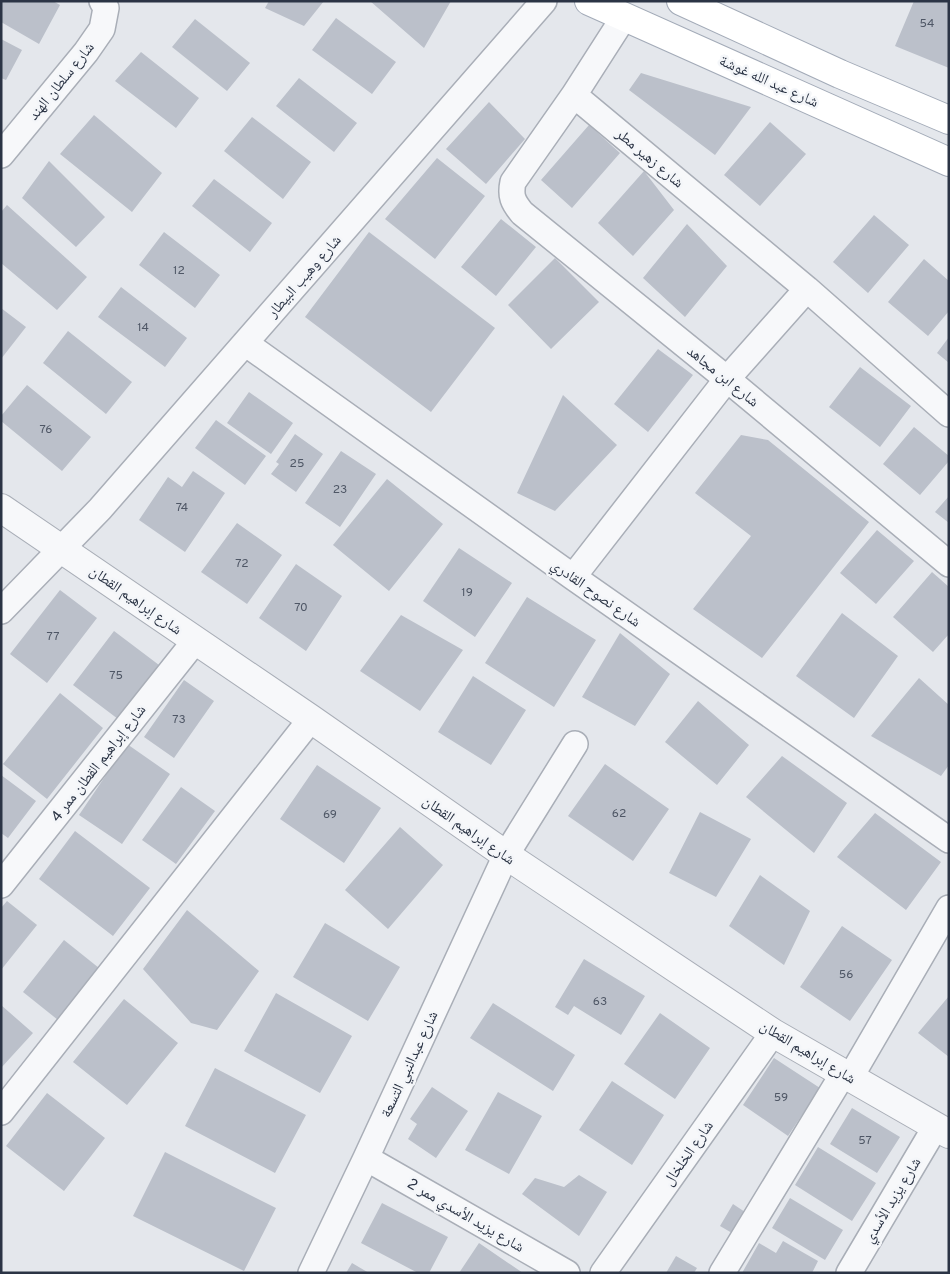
<svg xmlns="http://www.w3.org/2000/svg" width="950" height="1274" font-family="Overpass,'Noto Naskh Arabic',sans-serif">
	<style>
		.building { fill: #bbc0ca }
		.lines { fill: none; stroke-linecap: round; stroke-linejoin: round }
		.minor-casing { stroke: #a9aeb7; stroke-width: 28 }
		.tertiary-casing { stroke: #a9aeb7; stroke-width: 30 }
		.primary-casing { stroke: #a3abb8; stroke-width: 30 }
		.minor { stroke: #f7f8fa; stroke-width: 25 }
		.tertiary { stroke: #f7f8fa; stroke-width: 28 }
		.primary { stroke: #fff; stroke-width: 28 }
		.labels { text-anchor: middle; stroke-width: 5; stroke-linejoin: round; paint-order: stroke }
		.number-label { font-size: 12px; fill: #4f5766 }
		.street-label { font-size: 15px; fill: #2b3445; stroke: #f4f6f9 }
	</style>
	<rect width="100%" height="100%" fill="#e4e7ec"/>
	<path class="building" d="M1,1H53L60,5L39,44L1,22Z
		M269,1H324L304,26L265,8Z
		M370,1H451L424,48Z
		M914,1H949V68L895,46Z
		M336,18L396,62L372,94L312,50Z
		M195,19L250,63L227,91L172,47Z
		M1,39L22,50L6,80L1,78Z
		M141,52L199,98L176,128L115,81Z
		M641,73L751,107L715,155L629,90Z
		M299,78L357,123L334,152L276,106Z
		M489,102L525,139L486,184L446,149Z
		M94,115L162,173L132,212L60,154Z
		M252,117L311,162L283,199L224,151Z
		M770,122L806,154L760,206L724,175Z
		M589,125L620,153L572,208L541,180Z
		M437,158L485,196L435,259L385,219Z
		M49,161L105,217L76,247L22,198Z
		M644,171L674,210L633,256L598,223Z
		M214,179L272,223L250,252L192,206Z
		M7,205L87,277L57,310L1,263V212Z
		M874,215L909,245L868,293L833,262Z
		M501,219L536,247L496,296L461,267Z
		M687,224L727,266L685,317L643,278Z
		M164,232L220,275L195,308L139,265Z
		M369,232L495,328L431,412L305,317Z
		M555,258L599,302L551,349L508,305Z
		M924,259L949,281V311L928,336L888,302Z
		M121,287L187,338L165,367L98,317Z
		M1,308L26,327L1,359Z
		M68,331L132,382L106,414L43,363Z
		M949,337V363L937,353Z
		M658,349L693,375L648,432L614,404Z
		M860,367L911,406L880,447L829,407Z
		M27,385L91,437L62,471L1,421V416Z
		M249,392L293,423L271,454L227,423Z
		M563,395L617,445L555,511L517,493Z
		M216,420L266,456L245,485L195,448Z
		M914,427L949,456V461L920,495L883,464Z
		M295,434L323,454L296,492L271,474L279,464L276,462Z
		M741,435L768,440L869,522L762,658L693,609L751,536L695,493Z
		M341,451L376,474L340,527L305,503Z
		M193,471L225,493L185,552L139,520L168,477L182,487Z
		M387,479L443,524L389,591L333,545Z
		M949,496V523L935,512Z
		M237,523L282,555L247,604L201,572Z
		M877,530L914,561L876,604L840,573Z
		M459,548L512,583L475,637L423,601Z
		M296,564L342,596L306,651L259,618Z
		M932,572L949,587V634L933,652L893,617Z
		M60,590L97,618L47,683L10,654Z
		M527,597L596,640L554,707L485,663Z
		M842,613L898,656L854,718L796,676Z
		M401,615L463,650L420,711L360,671Z
		M114,631L159,665L118,719L73,685Z
		M620,633L670,674L635,726L582,697Z
		M473,676L526,710L491,765L438,732Z
		M919,678L949,705V765L941,776L871,736Z
		M184,680L214,701L174,758L144,737Z
		M60,693L103,728L47,799L3,764Z
		M698,701L749,745L717,785L665,742Z
		M127,744L170,774L122,844L79,815Z
		M782,756L847,803L814,853L746,797Z
		M605,764L669,809L633,861L568,816Z
		M317,765L381,808L344,863L280,819Z
		M1,775L36,801L8,838L1,833Z
		M181,787L215,811L176,864L142,840Z
		M700,812L751,839L716,897L669,873Z
		M875,813L941,862L906,910L837,857Z
		M400,827L443,865L388,929L345,890Z
		M75,831L150,888L113,936L39,879Z
		M760,875L810,911L784,965L729,926Z
		M7,901L37,925L1,970V908Z
		M187,910L259,971L217,1030L191,1023L143,969Z
		M325,923L400,967L368,1021L293,977Z
		M842,926L892,960L850,1021L800,987Z
		M64,940L99,968L58,1020L23,992Z
		M584,959L645,996L621,1035L574,1006L568,1015L555,1007Z
		M276,993L352,1036L320,1093L244,1051Z
		M949,996V1057L918,1033Z
		M124,999L178,1043L127,1105L73,1062Z
		M493,1003L575,1055L553,1091L470,1038Z
		M1,1005L33,1033L1,1068Z
		M660,1013L710,1048L675,1099L624,1064Z
		M774,1058L820,1088L788,1136L743,1105Z
		M215,1068L306,1115L275,1173L185,1126Z
		M612,1081L664,1115L632,1165L579,1130Z
		M432,1087L468,1111L436,1158L408,1139L417,1124L410,1119Z
		M498,1092L542,1116L509,1174L465,1150Z
		M47,1093L105,1138L64,1191L6,1146Z
		M852,1108L900,1137L877,1173L830,1144Z
		M818,1147L876,1183L852,1221L795,1185Z
		M165,1152L276,1208L244,1271L133,1216Z
		M579,1175L607,1192L579,1236L522,1194L535,1178L564,1187Z
		M790,1198L843,1230L825,1260L772,1228Z
		M382,1203L448,1237L429,1273H418L361,1243Z
		M733,1204L745,1212L732,1233L720,1226Z
		M783,1241L818,1261L812,1273H742L759,1243L776,1253Z
		M479,1243L523,1273H459Z
		M676,1256L697,1268L694,1273H666Z
		M352,1263L369,1273H346Z"/>
	<g class="lines">
		<g class="minor-casing">
			<path id="minor" d="M574,95L624,17
				M1,155L86,52L102,29L106,8L102,1
				M245,343L573,577L949,840
				M949,414L807,289L574,95L513,182C510,196 513,202 522,213L727,379L949,564
				M573,577L727,379L807,289
				M1,611L100,509L544,1
				M1,885L195,641
				M850,1078L949,908
				M1,1112L311,719
				M366,1158L567,1273
				M311,1273L366,1158L506,855L575,744
				M603,1273L773,1033
				M722,1273L843,1074
				M849,1273L936,1126"/>
		</g>
		<g class="tertiary-casing">
			<path id="tertiary" d="M1,508L311,719L506,855L773,1033L949,1134"/>
		</g>
		<g class="primary-casing">
			<path id="primary" d="M589,1L949,162
				M681,1L840,74L949,120"/>
		</g>
		<use href="#minor" class="minor"/>
		<use href="#tertiary" class="tertiary"/>
		<use href="#primary" class="primary"/>
	</g>
	<g class="labels">
		<g class="number-label">
			<text x="927" y="27">54</text>
			<text x="179" y="274">12</text>
			<text x="143" y="331">14</text>
			<text x="46" y="433">76</text>
			<text x="297" y="467">25</text>
			<text x="340" y="493">23</text>
			<text x="182" y="511">74</text>
			<text x="242" y="567">72</text>
			<text x="467" y="596">19</text>
			<text x="301" y="611">70</text>
			<text x="53" y="640">77</text>
			<text x="116" y="679">75</text>
			<text x="179" y="723">73</text>
			<text x="619" y="817">62</text>
			<text x="330" y="818">69</text>
			<text x="846" y="978">56</text>
			<text x="600" y="1005">63</text>
			<text x="781" y="1101">59</text>
			<text x="865" y="1144">57</text>
		</g>
		<g class="street-label">
			<text transform="translate(61 81) rotate(-51)" y="5">شارع سلطان الهند</text>
			<text transform="translate(769 81) rotate(24)" y="5">شارع عبد الله غوشة</text>
			<text transform="translate(650 158) rotate(40)" y="5">شارع زهير مطر</text>
			<text transform="translate(304 276) rotate(-49)" y="5">شارع وهيب البيطار</text>
			<text transform="translate(723 376) rotate(39)" y="5">شارع ابن مجاهد</text>
			<text transform="translate(596 593) rotate(35)" y="5">شارع نصوح القادري</text>
			<text transform="translate(136 600) rotate(35)" y="5">شارع إبراهيم القطان</text>
			<text transform="translate(98 763) rotate(-52)" y="5">شارع إبراهيم القطان ممر 4</text>
			<text transform="translate(469 830) rotate(35)" y="5">شارع إبراهيم القطان</text>
			<text transform="translate(808 1052) rotate(31)" y="5">شارع إبراهيم القطان</text>
			<text transform="translate(409 1064) rotate(-65)" y="5">شارع عبدالنبي التسعة</text>
			<text transform="translate(688 1153) rotate(-55)" y="5">شارع الخلخال</text>
			<text transform="translate(892 1200) rotate(-59)" y="5">شارع يزيد الأسدي</text>
			<text transform="translate(466 1215) rotate(30)" y="5">شارع يزيد الأسدي ممر 2</text>
		</g>
	</g>
	<rect width="950" height="1274" fill="none" stroke="#2b3445" stroke-width="5"/>
</svg>
